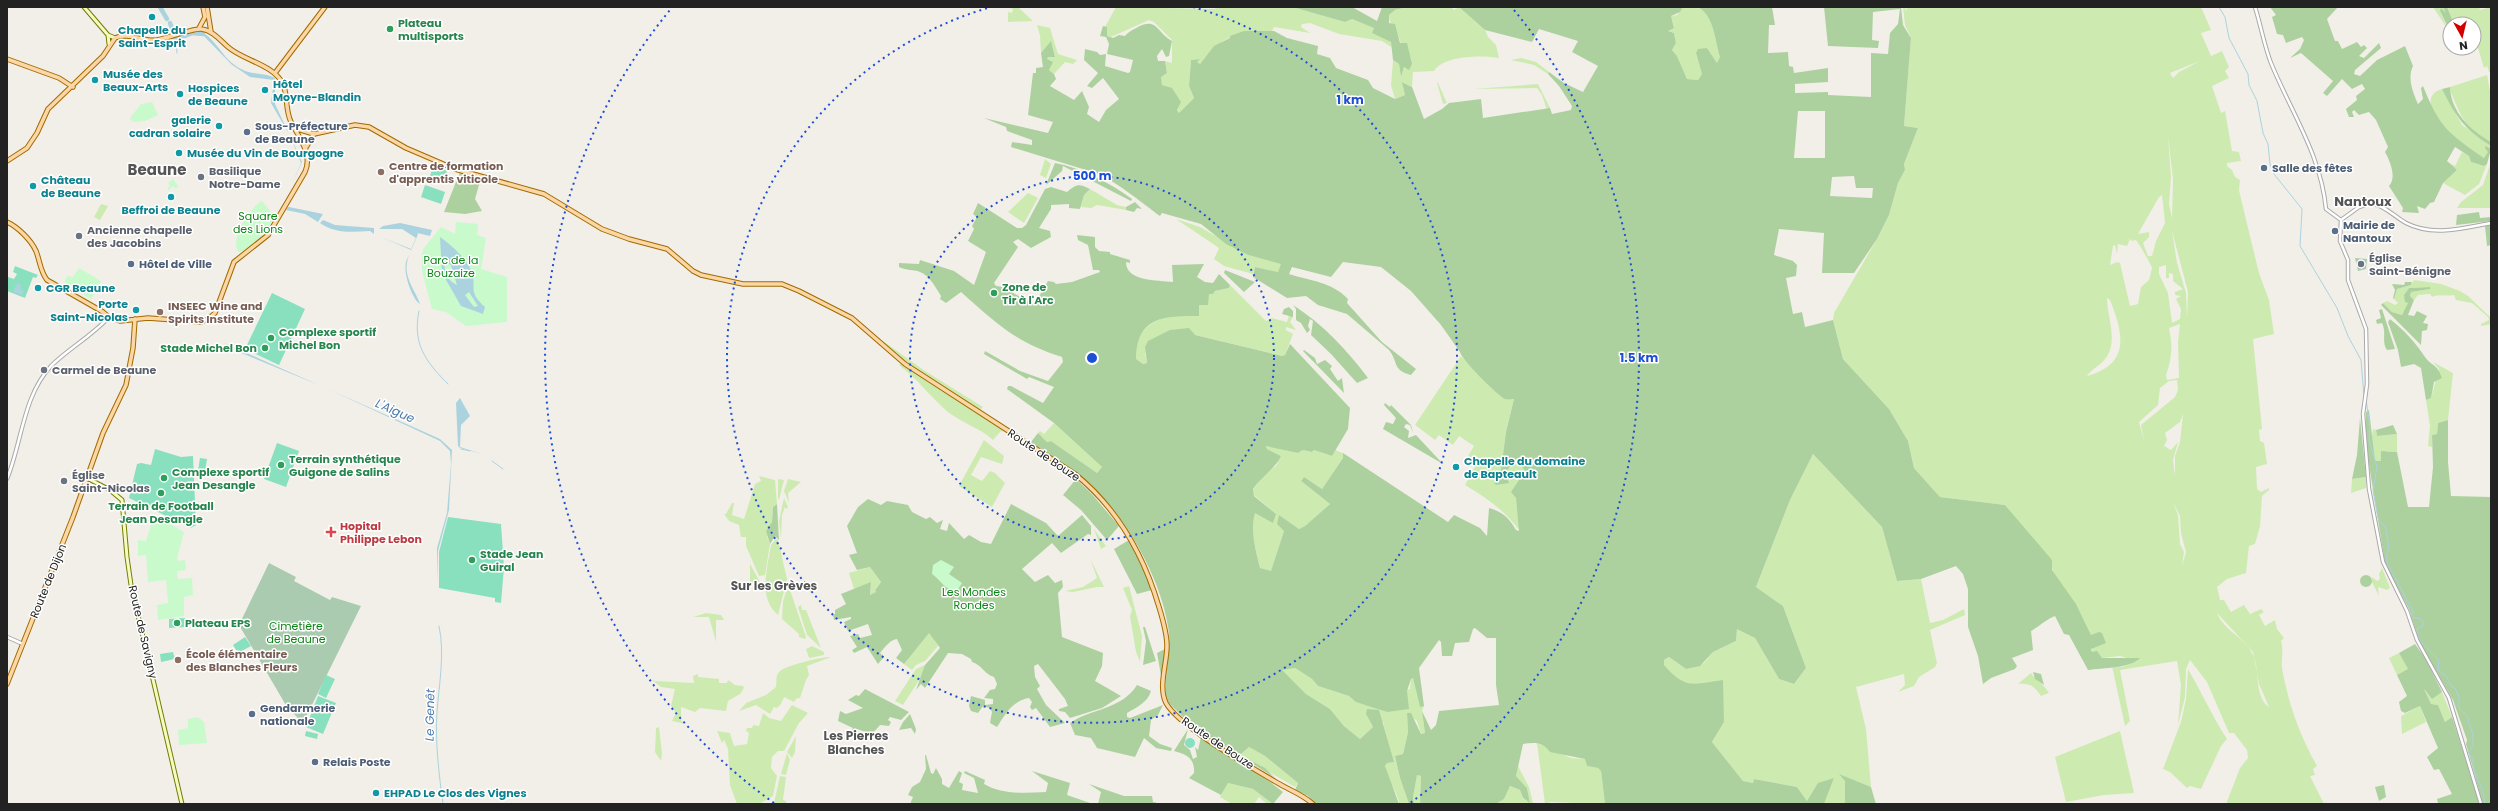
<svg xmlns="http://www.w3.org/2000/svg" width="2498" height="811" font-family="Poppins,sans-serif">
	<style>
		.grass { fill: #cdebb0; fill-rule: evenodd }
		.forest { fill: #add19e; fill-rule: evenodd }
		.cemetery { fill: #aacbaf }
		.park { fill: #c8facc }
		.pitch { fill: #88e0be }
		.water { fill: #aad3df; fill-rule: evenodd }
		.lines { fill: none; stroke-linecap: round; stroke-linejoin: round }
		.stream { stroke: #aad3df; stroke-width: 1 }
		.river { stroke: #aad3df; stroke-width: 4.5 }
		.tertiary-casing { stroke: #a9a9a9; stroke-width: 4.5 }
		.secondary-casing { stroke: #707d05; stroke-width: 5 }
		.primary-casing { stroke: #a06b00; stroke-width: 5.5 }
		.tertiary { stroke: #fff; stroke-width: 2.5 }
		.secondary { stroke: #f7fabf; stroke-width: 3 }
		.primary { stroke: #fcd6a4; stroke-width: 3.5 }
		.ring { fill: none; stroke: #1d4ed8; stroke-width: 2; stroke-dasharray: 2 4 }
		.culture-dot { fill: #0f9aa8; stroke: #fff; stroke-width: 1.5 }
		.leisure-dot { fill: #2e9e5b; stroke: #fff; stroke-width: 1.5 }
		.service-dot { fill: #5c6f8a; stroke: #fff; stroke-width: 1.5 }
		.education-dot { fill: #8d6e63; stroke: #fff; stroke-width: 1.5 }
		.worship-dot { fill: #6b7280; stroke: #fff; stroke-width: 1.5 }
		.health-dot { fill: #e0444e; stroke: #fff; stroke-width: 1.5 }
		.labels { text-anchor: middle; stroke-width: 3; stroke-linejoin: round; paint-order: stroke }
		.leisure-label { font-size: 11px; font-weight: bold; fill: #27864d; stroke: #fff; text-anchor: start }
		.culture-label { font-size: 11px; font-weight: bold; fill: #0d838f; stroke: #fff; text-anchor: start }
		.service-label { font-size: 11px; font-weight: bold; fill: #4e5e75; stroke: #fff; text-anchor: start }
		.education-label { font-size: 11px; font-weight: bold; fill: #785e54; stroke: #fff; text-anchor: start }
		.worship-label { font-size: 11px; font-weight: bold; fill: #5b616d; stroke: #fff; text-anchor: start }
		.park-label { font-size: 11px; fill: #0c8416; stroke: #fff }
		.street-label { font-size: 11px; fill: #222; stroke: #fff }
		.health-label { font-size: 11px; font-weight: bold; fill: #be3a42; stroke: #fff; text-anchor: start }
		.water-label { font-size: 12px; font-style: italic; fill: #4a7aab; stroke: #fff }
		.neighbourhood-label { font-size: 12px; font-weight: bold; fill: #555; stroke: #fff }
		.quarter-label { font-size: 13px; font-weight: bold; fill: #555; stroke: #fff }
		.district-label { font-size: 15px; font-weight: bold; fill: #555; stroke: #fff }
		.centre { fill: #1d4ed8; stroke: #fff; stroke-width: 2 }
		.ring-label { font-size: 12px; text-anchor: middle; font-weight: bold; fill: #1d4ed8; stroke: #fff; stroke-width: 3; stroke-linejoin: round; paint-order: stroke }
	</style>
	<rect width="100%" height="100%" fill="#f2efe9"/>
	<path class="grass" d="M1007,7H1018L1033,21L1008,22V12L1012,13L1013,9Z
		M1116,7L1214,9L1220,7H1292L1345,22L1352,19L1375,28L1372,33L1389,39L1393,48L1382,41L1339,34L1310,23L1302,24L1301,27L1310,33L1274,27L1272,31C1236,32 1223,35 1200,64L1197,62L1199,59L1191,60L1189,86L1194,98L1179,113L1170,89L1162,85L1160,77L1167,73L1165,61L1172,63V40L1154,22L1149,20L1111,37L1107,36L1105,27Z
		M1407,7H1451L1454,10L1459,7L1485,30L1488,37L1496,45L1499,58C1483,55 1444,55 1434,71L1413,72L1412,87L1403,82L1405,95L1395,99L1391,85L1393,60L1399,64L1401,77L1404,67L1406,69C1404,57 1402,42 1396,31C1393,24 1389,24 1389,15L1395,10Z
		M1683,7C1688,8 1693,6 1698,8C1714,13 1716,44 1720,57L1719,63H1717L1707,48L1696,53L1702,74L1698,80L1687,79L1677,56L1672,50L1676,43L1674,33L1668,31L1674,27L1671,16L1677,15Z
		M1903,7H1905L1906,12L1907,7H2201L2211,30L2201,33L2211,56L2222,51L2229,67L2225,71L2229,78L2212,86L2221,113L2225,111L2232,151L2239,152L2241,161L2227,163V166L2232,170L2235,177L2240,180L2239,190L2242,203L2259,273L2269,300L2274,334L2253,339L2262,429L2259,430L2260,441L2264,443L2267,464L2256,467L2257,489L2261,492L2269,488V490L2262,496L2260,526L2255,544L2249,546L2246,573L2227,579L2217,587L2220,600H2224L2231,612L2244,605L2250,614L2261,609L2264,612L2259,615L2265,626L2275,620L2277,629L2284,638L2281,641C2284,650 2281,659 2282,668C2288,703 2300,736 2317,766L2313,769L2315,775L2310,776L2324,804H2226L2240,768L2248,758L2247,750L2234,733H2229L2207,682L2190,660L2186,669L2185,697L2178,725L2181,685L2177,661L2120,670L2130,721L2125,726L2112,666L2122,667L2137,661L2120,656L2102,658L2092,652L2091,635L2076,605L2054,574L2050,562L2005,505L1940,497L1914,468L1908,441L1889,409L1843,359L1833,320L1834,313L1877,239L1889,215L1898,183L1905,170L1904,164L1918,128L1904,126L1911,38L1905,25ZM2200,61L2179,72L2173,78L2170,73ZM2168,136L2173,179L2172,218L2169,204L2171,177ZM2162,195L2165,223L2156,241L2152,256H2148L2143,243L2149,237V232L2138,234L2159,197ZM2172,231L2188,292L2187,317L2186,293L2177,263ZM2130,239L2132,241L2136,240C2139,244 2151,264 2152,268L2149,280L2141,287L2138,304L2130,306L2120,263L2117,262L2110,265L2113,246L2115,245L2117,254L2118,244L2127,246ZM2166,265V278H2169V273L2173,274V281L2183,289L2175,292V295L2181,296L2176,299L2181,309L2180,319L2172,323L2168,293L2159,274V267ZM2107,298L2110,300C2124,335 2130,364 2087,376C2091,369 2100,366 2105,359C2119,342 2107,317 2107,298ZM2180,324L2178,342L2179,378L2167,380L2166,375C2172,358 2173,346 2169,328ZM2177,380L2178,390L2175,397L2141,425L2144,440L2139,422L2158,405L2160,388L2169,381ZM2183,414L2180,442L2175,456V476L2173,460L2178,442L2171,450L2164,446L2167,440L2165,433L2180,422ZM2173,502L2180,516L2181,533L2186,552L2182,566L2184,552L2180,544L2178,515ZM2217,613L2253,652L2259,684L2269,707C2254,697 2260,669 2253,655C2246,638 2223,630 2217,613Z
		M2433,7H2443L2447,13L2445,15L2440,11L2449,31Z
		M2447,7H2479L2480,10L2491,7V72H2489L2487,66L2484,68L2474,35L2479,33L2474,24H2454Z
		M1037,25L1050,28L1058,54L1077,60L1073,64L1065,62L1054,74L1049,70L1047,57L1055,56L1051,42L1041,53L1040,36Z
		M1521,58L1536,62L1549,72L1548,74L1534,65L1511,60Z
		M2487,75L2491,97V142C2463,125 2462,119 2450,90V87Z
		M1437,83H1438L1447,103L1443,104Z
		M1538,84L1550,108L1547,110L1542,95L1537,88L1474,89Z
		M2442,89L2462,125L2491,146V149L2486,146L2488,152L2487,156L2484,158C2474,151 2463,144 2453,137C2441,127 2416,96 2442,89Z
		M2462,152L2469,156L2471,162L2484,166L2487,164L2479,184L2465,195L2443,183L2457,170L2446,161L2455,166Z
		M1045,159L1051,164L1046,178L1040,175Z
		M2491,162V208H2457L2461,202L2483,185Z
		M1090,189L1117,205L1126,207V210L1097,205L1091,208L1081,207L1084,195Z
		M1028,193L1038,198L1024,223L1008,212Z
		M101,204L108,206L100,220L94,217Z
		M1176,219L1200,227L1248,255L1282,264L1278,272L1255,267L1253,274L1224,266L1214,259L1219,248Z
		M2414,280L2441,284L2460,291L2468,296L2491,318V324L2481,326V324L2489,320L2488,317L2472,303L2456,300L2454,295C2446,297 2439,293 2432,297L2430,294L2418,295L2414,300L2410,296L2411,292L2430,289V287L2409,288L2404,295L2409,303L2402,315L2392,312L2383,303L2387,301L2395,305L2398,303L2393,298L2394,299L2397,289L2411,285Z
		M1230,285L1266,321L1272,318L1287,322L1289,315L1293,317L1290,322L1296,330L1286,327V330L1293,334L1285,355L1282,356L1195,335L1145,353L1147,363L1143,364L1135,359C1137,315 1167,320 1198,306C1202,303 1205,298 1208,295C1214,290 1222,290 1229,288Z
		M883,341L925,371L983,407L980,410L908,364L882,342Z
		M1461,356L1475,371L1514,399L1506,432L1500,477L1517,459L1525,471L1516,498L1520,531C1504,510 1487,498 1465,485L1477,463L1468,456L1474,446L1459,436L1453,445L1439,435L1435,440L1415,425Z
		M2433,362L2453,373L2448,420L2438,423L2437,434L2432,435V447L2428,446L2430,426L2426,400L2431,398L2439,369Z
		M901,363L1003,430L1002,432L1001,431L993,440C980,428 962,423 948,412C930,397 918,379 899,365Z
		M1054,423L1102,467L1097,473L1051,441L1047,442L1038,433L1040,431L1044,434Z
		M2373,429L2376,430L2377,436L2397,434V452L2386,451L2381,461H2375L2371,443Z
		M984,440L1004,456L1002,464L981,457L971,475L982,481L990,471L995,473L1005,483L992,507L959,486Z
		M1266,445L1298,453L1303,450L1312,452L1314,450L1332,456L1335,450L1343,453V458L1322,489L1304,477L1301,481L1330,504L1305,526L1299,529L1279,515L1284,531L1271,572L1260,568C1256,551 1250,530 1255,512L1276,514L1254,495L1253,490L1261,477L1276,466L1281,456L1267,449Z
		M1813,454L1882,527L1897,581L1921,579L1930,623L1943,620L1964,609L1965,615L1930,630L1937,663L1935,667L1919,677L1914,686L1898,692L1905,685L1904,674L1856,687L1866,729L1871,787L1840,775L1845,780V804H1824L1834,778L1807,801L1797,787L1754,779L1753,783L1743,781L1712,742L1724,722L1690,684L1677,680L1664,665V660L1669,657L1686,669L1704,663L1713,652L1736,641L1737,628L1755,638L1779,679L1794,684L1806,668L1783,606L1756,587L1790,500Z
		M759,476L775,480L777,504L773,507L772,522L767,537L770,544L765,575L759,576L746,546V537H741L739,525L729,521L724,514H726L732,503H734L732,515L744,519L755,484L761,481Z
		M2366,477V488L2351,493L2352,479Z
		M778,479L784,480L779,500L778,498Z
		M788,479L801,482L788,493L789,503L784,491Z
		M784,498L788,507L787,509L785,507L782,515L781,538L779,521Z
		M1094,529L1106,546L1101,549Z
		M776,539L778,540L787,579L778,615C758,598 767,570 771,545Z
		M1090,558L1104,587H1097L1073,592L1065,591L1083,587L1097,578Z
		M750,564L759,580V582L750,583Z
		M870,567L881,582L875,589L876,592L870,596L871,583L854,589L849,573Z
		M2382,568L2390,588L2387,590L2378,587L2379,596L2372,582V577L2377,581L2380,579L2379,574Z
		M788,584L806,637L805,639L799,637V634L782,619L783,602Z
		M1129,586L1142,636L1140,662L1136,652L1130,616L1132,610L1123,588Z
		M801,605L802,610H806L821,648L807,635L798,607Z
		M706,613L721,615L724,620H716V642L709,617H693Z
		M929,632L938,646L925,661L916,665L912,670L904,664Z
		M812,646L824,652V655L809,658L806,649Z
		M2399,653L2409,670L2397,675L2389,658Z
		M831,657L807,666L809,675L806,680L800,698H797L794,702L784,697L781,704L777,708L774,707L770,714L756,705L739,711L746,703L766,695L776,687C777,682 775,676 779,672C783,666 824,656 831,657Z
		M925,665L923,674L903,705L895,701L916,669Z
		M1295,668L1312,679L1318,686L1349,696L1357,702L1387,712L1407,702V690L1410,689L1411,678H1413L1420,706H1424L1422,711L1425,733L1421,734L1417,721L1407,713L1408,732L1403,754L1395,756L1400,778L1409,804H1399C1399,791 1382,777 1386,763L1393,762L1383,722L1366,714L1373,727L1360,739L1344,726L1330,709L1306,694L1281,670Z
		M2188,669C2201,691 2212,716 2227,739L2221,746L2201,789L2190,786L2187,788L2170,772L2163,769L2181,722L2186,699Z
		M2031,673C2037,682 2044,684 2049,693L2041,696C2035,687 2031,683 2018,684Z
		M698,674V677L719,679V683H727L728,680L735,685L743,686L744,688L740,694L728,701L726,711L700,708L695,712L681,707V721L686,724L672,721L676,713L671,706L675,689L661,687L651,679L655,681L694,683L693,676Z
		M2423,689L2432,698L2442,692L2452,717L2445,722L2438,705L2431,704Z
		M792,705L808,713L799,723L784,751H778L772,757L771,768L777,776L773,796L759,804H737L730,785L728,749L724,740L722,743L717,731L730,733L734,746L747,744L749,733L746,731L747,728H752L753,725L759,726L763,713L769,718L781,721Z
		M2420,706L2426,722L2402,734L2401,716Z
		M659,727L662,753L661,761L655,752L656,728Z
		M2120,731L2134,793L2104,795L2066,802L2055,757Z
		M796,736L795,752L792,758L787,752Z
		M1537,743L1571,758L1586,759L1587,766L1598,768L1601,771L1605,804L1550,802L1545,804Z
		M1249,747L1265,756L1298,783L1295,787L1240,755Z
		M787,753L790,760L786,775L781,774Z
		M1518,766L1529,787L1533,803L1496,804L1504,799L1510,786L1520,790L1523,799L1530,802L1527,788L1516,776Z
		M1417,775L1421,776L1420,804H1414L1413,797Z
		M780,776L786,777L783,800L786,801V804L774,803Z
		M1228,783L1253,789L1273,804H1267L1259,797L1254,804H1232L1220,797Z"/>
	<path class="forest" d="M1292,7H1352L1377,21L1382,7H1407L1395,10L1389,15V23L1395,24L1400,43H1407L1412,64L1409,70L1404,67L1401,77L1399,64L1393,60L1391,42L1372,33L1374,28L1352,19L1345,22Z
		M1459,7H1683L1680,12L1671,16L1674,28L1668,31L1674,33L1676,43L1672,50L1677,56L1687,79L1698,80L1702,74L1696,53L1698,49L1707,48L1717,63L1720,57C1715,41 1714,14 1697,7H1772L1775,25H1769L1768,53L1788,52L1789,66L1793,67L1794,73L1828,68V82L1795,84V93L1828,92V95L1871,97V53L1888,54L1890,33L1898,24L1900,9L1873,12L1872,40L1879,41L1878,48L1828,46L1824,7H1901L1903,25L1911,38L1904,126L1918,128L1904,164L1905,170L1898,183L1889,215L1877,239L1854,273H1822L1824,233L1779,229L1774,255L1793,261L1797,265L1796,276L1786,278L1793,314L1802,312L1805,327L1833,320L1843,359L1889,409L1908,441L1914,468L1940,497L2005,505L2052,560V570L2076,604L2091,635L2099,632L2102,633L2106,643L2091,649L2092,652L2097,651L2102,658H2140C2132,668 2102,668 2088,670L2069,635L2064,634L2055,616C2045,620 2040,626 2031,631L2033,650L2012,658L2017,666L2015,669L1991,678L1983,684L1978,656L1968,627V589L1963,574L1956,566L1921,579L1897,581L1882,527L1813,454L1790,500L1756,587L1783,606L1806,668L1794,684L1779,679L1755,638L1737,629L1736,641L1713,652L1700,666L1686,669L1669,657L1664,660V665C1686,690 1692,684 1723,680L1724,722L1712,742L1743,781L1753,783L1754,779L1797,787L1807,801L1818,783L1834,778L1824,804H1605L1601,771L1598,768L1587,766L1585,759L1550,752C1543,742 1535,742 1523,744L1516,776L1527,788L1530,803L1523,798L1520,790L1510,786L1504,799L1496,804H1420L1421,776L1417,775L1413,797L1414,804H1409L1400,778L1395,756L1403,754L1408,732L1407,713H1411L1421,734L1425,733L1422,711L1431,730L1436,725L1439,711L1499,705L1496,685V638H1487L1475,628L1473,629L1469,642L1455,643L1452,656H1442L1441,642L1439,640L1419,668L1424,706L1420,707L1413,678L1411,679L1407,691L1409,709L1387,712L1368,706L1356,702L1349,696L1318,686L1312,679L1295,668L1282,670L1306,694L1330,709L1344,726L1360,739L1373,727L1366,714L1367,709L1379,710L1394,762L1387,763L1385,766L1399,804H1315L1308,796L1295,790L1298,783L1265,756L1249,747L1240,755L1265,768L1275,778L1191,725L1169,703L1166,696C1164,675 1171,654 1169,633C1163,583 1130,524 1095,489C1076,471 1053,457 1031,442L1038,433L1047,442L1051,441L1097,473L1102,467L1054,423L1007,389L1008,386H1011L1043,403L1054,387L1029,377L1027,379L984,354L985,351L1020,371L1048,381L1063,362L1062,357C1016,343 996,323 961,292L946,303L940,299L941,296C936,288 930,276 920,272C913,269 907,271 899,267V263L919,264L920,260L954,271L974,285L986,252L968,241L974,229L972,226L977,217L973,214L978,203L1017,228H1022L1026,225L1045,189L1051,187L1067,192C1076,184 1079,183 1090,189L1084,195L1080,209L1069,208V204L1051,205V209L1039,228L1050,231L1051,237L1031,248L1018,239L1013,242L1018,247L994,283L996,286L1003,287L1034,305L1048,281L1054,282L1056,284L1072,282L1100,272L1099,270H1093L1088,245L1078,240L1077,235L1095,237V247L1099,251L1110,252V254L1130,260V263L1126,262C1126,282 1158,280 1173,282L1172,265L1204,264L1197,277L1205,282L1213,283L1219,274L1230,285L1229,288L1215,291L1213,294H1209L1208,305H1199V316C1164,316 1137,316 1136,359L1143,364L1147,363L1145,347L1148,341L1170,330L1189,328L1195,335L1282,356L1285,355L1290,344L1350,408L1348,429L1332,456L1314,450L1312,452L1303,450L1298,453L1266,446L1267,449L1281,456C1277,467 1261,477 1253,489L1254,496L1276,514L1273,523L1255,513C1250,530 1256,552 1260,568L1271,571L1284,531L1277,524L1279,515L1299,529L1305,526L1330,504L1301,481L1304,477L1322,489L1343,458V453L1448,522L1454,515L1480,528L1487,536L1489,508C1503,512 1509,518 1516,530L1519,531L1516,498L1511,492L1525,471L1517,459L1505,472L1509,483L1496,485L1494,483L1500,477L1506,432L1514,399C1512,399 1507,400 1505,399C1497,395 1461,359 1460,352L1441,325L1411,291L1381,267L1343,262L1331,277L1292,267L1289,274C1311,281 1332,282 1348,299L1347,303L1382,342L1416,369L1411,375C1392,370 1399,363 1389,350L1347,314L1318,305L1306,296L1287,298L1253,277L1255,267L1278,272L1281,264L1248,255L1226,244L1201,224L1162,213L1160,216C1146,206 1101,169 1086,170L1011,147L1012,142L1032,145V140L1007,131L1006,127L984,118L1048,133L1053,122L1028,115L1033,73H1036V68L1043,67L1041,53L1051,41L1055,57H1048L1047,59L1053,62L1049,70L1054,74L1056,79L1050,86L1074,100L1082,91L1089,107L1087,114L1099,122L1106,110L1119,99L1103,78L1092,88L1087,86L1098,73L1084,60L1085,49L1097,52L1100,55L1106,54L1105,66L1128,73L1130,72L1133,60L1107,54L1109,44L1106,37L1100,36L1103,26L1107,27V36L1113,38L1119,35L1125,36C1129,31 1133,30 1138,27C1157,17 1157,33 1172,41L1169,56L1166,57L1162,49L1157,56L1158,61H1165L1167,73L1161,77L1162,85L1172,88L1181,102L1177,110L1179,113L1194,98L1189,86L1191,60L1200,59L1197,62L1200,64L1214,46L1230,38V36L1244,31H1274L1287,38L1318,46L1317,54L1330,58L1336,68L1368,80L1373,88L1395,99L1405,95L1402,82L1412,87L1424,119L1442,109L1449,103L1481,99L1483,118L1550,108L1552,114L1571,110L1572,106L1559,86L1548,74L1549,72L1564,83L1583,92L1598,66L1572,52L1578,41L1539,29L1532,42L1485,30ZM1798,111H1825V158H1794ZM1854,176L1856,188H1873L1872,198L1830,196L1832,177Z
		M2270,7H2338L2327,19L2335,41H2338L2342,49L2357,42L2361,47L2364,45L2367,48L2359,56L2364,58L2379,43L2381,48L2355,70L2354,74L2360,76L2377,60L2405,46L2413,66C2407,78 2413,93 2418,104L2423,99L2421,88L2423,86C2440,128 2448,133 2484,158L2488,152L2485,148L2486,146L2491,149L2487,164L2484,166L2471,162L2469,156L2455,147L2447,161L2457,170L2443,183L2434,202L2430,203L2425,209L2417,206L2419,213L2402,212L2403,208L2389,186C2397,177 2390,161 2385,152L2388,147L2376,120L2369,112L2359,115L2354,110L2352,112L2354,117H2349L2346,109L2357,100L2356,96L2365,89L2362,84L2352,89L2342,79L2327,96L2323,93L2333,81L2301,53L2290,58L2300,49L2304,40L2302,37L2286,43L2283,35L2277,34L2272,17L2276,15Z
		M2443,7H2447L2454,24H2450V31L2440,11L2441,8L2446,13Z
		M2450,87C2451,113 2471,130 2491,142V146C2464,129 2456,117 2442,89Z
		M1055,163C1082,168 1110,183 1132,199L1131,201L1063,166L1062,171L1046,185Z
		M460,172L481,178L475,199L482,211L465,214L444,212Z
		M1135,202L1142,209L1137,208L1134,212L1126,210V207Z
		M2479,212L2480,218L2491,217V221L2456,225L2457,215Z
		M2491,225V245L2487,246L2485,226Z
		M1225,270L1255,282L1244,292L1224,273Z
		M2405,282H2412L2411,285L2397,289L2394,299L2393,298L2395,290L2392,284L2404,285Z
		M2430,287V289L2411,292L2410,296L2414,300L2408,315L2414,316L2417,311L2427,316L2423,323L2428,324L2427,330L2422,331L2421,345L2381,305L2383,303L2392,312L2402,315L2408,303L2405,302L2404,295L2409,288Z
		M1293,305C1324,325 1346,349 1368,378L1357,383L1331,354L1311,335L1313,321L1310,319L1308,326L1310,330L1307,333L1301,323L1296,320V309Z
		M1289,307L1293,311V317L1282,314L1284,309Z
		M2382,309L2395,349L2387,350C2381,342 2387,333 2382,323L2377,324L2376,320L2381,318L2379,310Z
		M2390,319C2405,331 2415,342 2425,357C2431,366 2437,363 2442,378L2434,382L2431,398L2426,400L2421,368L2414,364L2401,367L2398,350L2388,322Z
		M1304,350L1315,358L1317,364L1325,360L1332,366L1330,369L1338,381L1342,378L1344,393L1303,351Z
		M1385,403L1390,407L1391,405L1411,425L1413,433L1410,425L1406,424L1404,427L1409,431L1408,438L1416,435L1443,464L1383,429L1386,422L1393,424L1396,418L1384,405Z
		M2369,410L2375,461H2381V451L2397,452L2408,507H2429L2433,467L2432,435L2437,434L2438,423L2448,420V462L2451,496L2491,497V804H2483L2466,744L2467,740L2453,700L2420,643L2409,609L2385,563L2366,446V412Z
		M2360,418L2366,477L2352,479L2357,455Z
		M2393,425L2397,434L2377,436L2376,430Z
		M1076,479L1091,493L1119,526L1107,540L1081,510L1063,495Z
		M868,499L881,505L887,501L908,505L912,512L926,519L930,517L937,523L943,520L940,529L947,531L949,523L964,539L969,535L981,542L991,544L1011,504L1046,523L1058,536L1082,515L1091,526V535L1088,534L1061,553L1052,543L1022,569L1035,582L1048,575L1055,583L1062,580L1063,587L1058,593L1062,637L1103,653L1102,666L1095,681L1121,696L1102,708L1070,718L1065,712L1059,711V709L1068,706L1065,699L1038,664L1034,666L1035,677L1040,686L1037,689L1046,705L1065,723L1050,727L1036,708L1032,710L1030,707L1032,702L1029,698C1012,701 1006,713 997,727L990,723L992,712L990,708L983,706L978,713L971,711L969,706L971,696L985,700V705L993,704V699L984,698L990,690L995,689L997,684L994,677C985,675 981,664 972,662L971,659L962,654L948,653L925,688L921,684L916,690L925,665L940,648L929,633L904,664L896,658L902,650L897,639C891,639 884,648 880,653L884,657L878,664L867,647L854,653L852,650L857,647L850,636L858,634L860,638L872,635L868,624L848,631L844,622L851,619V617L834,620L833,615L835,614V610L846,604L841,594L871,582L870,595L876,592L875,590L881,582L870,567L857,570L849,555L857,553L847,526L858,507Z
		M777,504L779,540L775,536L770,544L766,531L772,522L773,507Z
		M1129,540L1140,560L1152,590L1137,594L1114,549Z
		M2360 581a6 6 0 1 1 12 0a6 6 0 1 1-12 0Z
		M1143,627H1145L1156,661L1143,665L1146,641Z
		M2415,644L2426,659L2442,692L2432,699L2424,689L2431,704L2438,705L2445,722L2452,717L2480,804H2438L2437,799L2452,794L2439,769L2434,770L2427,757L2438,748L2420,706L2405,713L2401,711L2399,702L2407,696L2397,675L2408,669L2399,653Z
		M1165,649L1162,681L1157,653Z
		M2033,672L2041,674L2044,685L2035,679Z
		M1137,685L1151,691C1148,702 1136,708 1127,713V717L1130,718L1163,705L1158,715L1151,720L1149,736L1160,744L1172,748L1171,751L1156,748L1144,738L1135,757L1097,748L1091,738L1075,735L1070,723C1092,708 1121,710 1137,685Z
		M865,689L909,712L901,720L890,717L888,720L891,722L889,726L880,725L872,734L857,729L852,738L849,737L853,728L838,721L840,711L846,714L863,708L848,700L856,695L859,696Z
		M910,714L916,729L915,734L911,728L899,730L903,722Z
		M1188,729L1184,745L1190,750L1193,759L1197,757L1195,747L1198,750L1201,737L1253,769L1283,792L1273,804L1253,789L1228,783L1221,795L1189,778L1194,773C1195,758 1186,754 1174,751Z
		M925,755H926L931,773L933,774L936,768L942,779V784L949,788L959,771L962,773L959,782L963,784L962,790L978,793L974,778L964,773L965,771L985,780L984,784C1003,795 1025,793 1046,792L1048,783L1032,771L1070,783L1067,795L1093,804H910L913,797L908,795L912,787L920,782L926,769Z
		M1839,774L1871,787L1876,804H1845V781Z
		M1089,784L1124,796H1152L1153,802L1162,804H1098L1101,792Z
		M2384,785L2386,797L2379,801L2375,787Z"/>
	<path class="cemetery" d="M2355,258L2367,259L2366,269L2358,271Z
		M269,563L296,577L294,581L330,600L332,597L361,606L303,723L287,707L239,625Z"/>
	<path class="park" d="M152,102L158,115L145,121L133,122L130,118L141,104Z
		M173,179L178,186L176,189L173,186L169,190L167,189L170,186L168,183Z
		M262,201L275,217C267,230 254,251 238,252C230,238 250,207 262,201Z
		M456,222L478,224L477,235L486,238L481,269L507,277V322L466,326L446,312L432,309L422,271V254L423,249L441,227L455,234Z
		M79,268L101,281L91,299L64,284L67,276L73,277Z
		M154,515L184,532L177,558L178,561L185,560L186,570L177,571L178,579L192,578L193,595L184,597V616L158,620L157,605L168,603L166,580L148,582L146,555L138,556V540L146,541Z
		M941,560L954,567L949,574L962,583L957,591C944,590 941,580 932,574L933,565Z
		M198,717L204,722L207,743L179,745L178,730L188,728V719Z"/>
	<path class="pitch" d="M434,164L447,171L443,184L428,182Z
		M425,185L445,192L441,204L421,197Z
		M15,266L38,275L36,278L33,277L25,298L7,291L8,277L14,279L17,274L13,272Z
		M272,293L305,309L279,365L245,349Z
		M277,443L299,451L286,487L264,479Z
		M155,449L181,457L193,456L196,525L191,528L129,498L137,464L141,463L151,465Z
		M200,458L207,459L205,472L198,471Z
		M448,517L501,524L504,567L501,603L495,602V598L439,588V552Z
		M185,618V627L169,628V619Z
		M245,637L251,646L238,653L233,645Z
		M173,652L175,659L161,662L160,654Z
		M326,675L335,679L326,698L318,694Z
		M318,696L336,703L323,734L306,727Z
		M306,731L318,734L317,739L305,736Z
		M1185 743a5 5 0 1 1 10 0a5 5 0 1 1-10 0Z"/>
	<path class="water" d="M199,31C213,36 221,54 232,63C249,77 260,71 275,78V104L289,134L271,103L274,80L250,77L231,64Z
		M290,135L302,162L292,184L301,163Z
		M288,207H289L323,214L318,222L305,214L286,210Z
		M323,220L335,225L374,228V234L370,231C352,232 336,234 320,223Z
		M400,223L432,230L430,236L417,233L418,234C415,243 408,254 407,263C404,278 416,292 420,304C412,299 403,273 406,262C407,258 410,254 411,250L381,237L411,249L416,238L402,229H379L383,226Z
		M440,237C451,245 465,257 471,270C478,286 466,291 485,307L483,314L461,306L442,273ZM445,262L451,265L457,285C448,281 443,272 445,262ZM469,292L478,306L474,307L465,295Z
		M17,283L21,285L20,289L24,291L22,295L13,292Z
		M224,343L321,386L239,352Z
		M328,389L440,439L452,450L449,510L438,551L437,582V548L447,513L451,464L450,451L440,441Z
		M460,398L470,416L461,425L460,447L482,454L460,448L458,446L456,403Z"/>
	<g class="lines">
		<path class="stream" d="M2219,7L2225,17L2229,38L2248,74L2249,85L2257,101L2263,133L2268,144L2270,164L2274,174L2302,209L2300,246L2337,308L2348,336L2361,360L2364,396
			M176,40L177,53
			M419,311C412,344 426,362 448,384
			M2366,399L2370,428L2369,440L2377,467L2373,490L2378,518L2386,529L2389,548L2387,553V563L2413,611L2411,617L2421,619L2423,622V626L2417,629C2417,643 2432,650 2439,661L2438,670L2446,676L2452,687L2455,688L2459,697V708L2467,716L2473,735V746L2468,752L2473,759C2472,770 2478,779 2482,789C2484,792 2483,799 2485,804
			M461,449L470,451
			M492,461L503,469
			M439,626C445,653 439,685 437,712C435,743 439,774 443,804"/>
		<path class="river" d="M160,7L167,19
			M170,23L176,40L192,33L203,34"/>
		<g class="tertiary-casing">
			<path id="tertiary" d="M2255,7C2261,26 2264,45 2271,63C2291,112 2321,155 2326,209L2341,220
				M2341,220L2340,241L2348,260V280L2366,329L2367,384L2363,414L2369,489L2383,562L2407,611L2417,640L2449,698L2481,804
				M2341,220L2359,207L2371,203C2384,205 2395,217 2406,223C2433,237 2463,228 2491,223
				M7,479C22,442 23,396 51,366C69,348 92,336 109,317
				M7,637L23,644"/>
		</g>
		<g class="secondary-casing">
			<path id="secondary" d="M84,7L108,35L115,38
				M108,35L109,44
				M87,478L110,490L122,500L127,557L131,585L182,804"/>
		</g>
		<g class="primary-casing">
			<path id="primary" d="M207,7L211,32
				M199,28L205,17L203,7
				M7,59L59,78L73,87
				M275,73L325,7
				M294,128L314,134L355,125L369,127L406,148L455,169L544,194L602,229L629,239L667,249L693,271L701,275L743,284H782L799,291L852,318L905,364L1075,474C1117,508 1144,556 1159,607C1163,620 1167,633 1167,646C1167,663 1158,687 1166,703C1179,727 1251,767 1276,782C1289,790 1302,794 1313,804
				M305,149L314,134
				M7,161L27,148L37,133L48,109L103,56L115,38C128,32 143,42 157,40C168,38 194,28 201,29C212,30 220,40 228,47C244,61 273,64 283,84C288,95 285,110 291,122C299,138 313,154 305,172L268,235L234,262L215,313L208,319L201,322L148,318L120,321L109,317L103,312L47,280C40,271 40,261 36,251C31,240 18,227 7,222
				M7,684L73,517L103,433L126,385L133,348L135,319"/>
		</g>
		<use href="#tertiary" class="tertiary"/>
		<use href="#secondary" class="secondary"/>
		<use href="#primary" class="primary"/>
	</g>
	<g class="ring">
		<circle cx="1092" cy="358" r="182"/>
		<path d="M1193 7A365 365 0 1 1 991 7"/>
		<path d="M774 803A547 547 0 0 1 670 10M1514 10A547 547 0 0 1 1410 803"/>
	</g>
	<g class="culture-dot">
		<circle cx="152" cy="17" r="4"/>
		<circle cx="95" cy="80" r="4"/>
		<circle cx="265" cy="90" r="4"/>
		<circle cx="180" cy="94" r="4"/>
		<circle cx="219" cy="126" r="4"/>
		<circle cx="179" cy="153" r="4"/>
		<circle cx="33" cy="186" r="4"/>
		<circle cx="171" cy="197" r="4"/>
		<circle cx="38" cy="288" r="4"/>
		<circle cx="136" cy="310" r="4"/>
		<circle cx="1456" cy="467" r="4"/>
		<circle cx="376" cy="793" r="4"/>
	</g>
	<g class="leisure-dot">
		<circle cx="390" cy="29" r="4"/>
		<circle cx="994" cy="293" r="4"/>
		<circle cx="271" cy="338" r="4"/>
		<circle cx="265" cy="348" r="4"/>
		<circle cx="281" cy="465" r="4"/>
		<circle cx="164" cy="478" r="4"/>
		<circle cx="161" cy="493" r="4"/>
		<circle cx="472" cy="560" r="4"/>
		<circle cx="177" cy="623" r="4"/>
	</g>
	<g class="service-dot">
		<circle cx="247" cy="132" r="4"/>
		<circle cx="2264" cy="168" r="4"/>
		<circle cx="2335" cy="231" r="4"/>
		<circle cx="131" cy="264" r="4"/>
		<circle cx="252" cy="714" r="4"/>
		<circle cx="315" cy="762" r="4"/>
	</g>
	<g class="education-dot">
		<circle cx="381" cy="172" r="4"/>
		<circle cx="160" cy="312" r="4"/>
		<circle cx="178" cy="660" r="4"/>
	</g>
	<g class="worship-dot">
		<circle cx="201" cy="177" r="4"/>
		<circle cx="79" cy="236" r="4"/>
		<circle cx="2361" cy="264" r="4"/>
		<circle cx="44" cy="370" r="4"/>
		<circle cx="64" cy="481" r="4"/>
	</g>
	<path class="health-dot" d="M329 526h4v4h4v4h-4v4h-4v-4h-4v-4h4z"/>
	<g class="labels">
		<g class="leisure-label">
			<text x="398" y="27">Plateau<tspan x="398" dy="13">multisports</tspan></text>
			<text x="1002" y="291">Zone de<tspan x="1002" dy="13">Tir à l'Arc</tspan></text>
			<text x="279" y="336">Complexe sportif<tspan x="279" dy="13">Michel Bon</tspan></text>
			<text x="257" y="352" text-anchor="end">Stade Michel Bon</text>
			<text x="289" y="463">Terrain synthétique<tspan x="289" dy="13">Guigone de Salins</tspan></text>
			<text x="172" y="476">Complexe sportif<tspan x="172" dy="13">Jean Desangle</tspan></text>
			<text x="161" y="510" text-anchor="middle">Terrain de Football<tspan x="161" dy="13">Jean Desangle</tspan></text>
			<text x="480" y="558">Stade Jean<tspan x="480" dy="13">Guiral</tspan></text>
			<text x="185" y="627">Plateau EPS</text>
		</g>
		<g class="culture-label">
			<text x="152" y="34" text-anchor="middle">Chapelle du<tspan x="152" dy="13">Saint-Esprit</tspan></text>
			<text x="103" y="78">Musée des<tspan x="103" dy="13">Beaux-Arts</tspan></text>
			<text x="273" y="88">Hôtel<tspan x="273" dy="13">Moyne-Blandin</tspan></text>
			<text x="188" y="92">Hospices<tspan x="188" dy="13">de Beaune</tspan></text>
			<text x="211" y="124" text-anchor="end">galerie<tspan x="211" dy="13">cadran solaire</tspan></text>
			<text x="187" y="157">Musée du Vin de Bourgogne</text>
			<text x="41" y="184">Château<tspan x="41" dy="13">de Beaune</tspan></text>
			<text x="171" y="214" text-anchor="middle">Beffroi de Beaune</text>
			<text x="46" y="292">CGR Beaune</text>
			<text x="128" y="308" text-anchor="end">Porte<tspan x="128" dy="13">Saint-Nicolas</tspan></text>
			<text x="1464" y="465">Chapelle du domaine<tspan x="1464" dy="13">de Bapteault</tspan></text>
			<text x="384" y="797">EHPAD Le Clos des Vignes</text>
		</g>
		<g class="service-label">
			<text x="255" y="130">Sous-Préfecture<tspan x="255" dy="13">de Beaune</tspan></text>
			<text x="2272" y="172">Salle des fêtes</text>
			<text x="2343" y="229">Mairie de<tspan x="2343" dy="13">Nantoux</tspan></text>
			<text x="139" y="268">Hôtel de Ville</text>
			<text x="260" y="712">Gendarmerie<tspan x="260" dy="13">nationale</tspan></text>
			<text x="323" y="766">Relais Poste</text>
		</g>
		<g class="education-label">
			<text x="389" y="170">Centre de formation<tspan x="389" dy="13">d'apprentis viticole</tspan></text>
			<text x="168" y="310">INSEEC Wine and<tspan x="168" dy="13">Spirits Institute</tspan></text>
			<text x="186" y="658">École élémentaire<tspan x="186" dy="13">des Blanches Fleurs</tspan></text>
		</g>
		<g class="worship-label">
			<text x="209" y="175">Basilique<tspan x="209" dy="13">Notre-Dame</tspan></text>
			<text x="87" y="234">Ancienne chapelle<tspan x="87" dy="13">des Jacobins</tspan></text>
			<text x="2369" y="262">Église<tspan x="2369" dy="13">Saint-Bénigne</tspan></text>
			<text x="52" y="374">Carmel de Beaune</text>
			<text x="72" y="479">Église<tspan x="72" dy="13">Saint-Nicolas</tspan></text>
		</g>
		<g class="park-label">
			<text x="258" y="220">Square<tspan x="258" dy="13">des Lions</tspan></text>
			<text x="451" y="264">Parc de la<tspan x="451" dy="13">Bouzaize</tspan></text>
			<text x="974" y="596">Les Mondes<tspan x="974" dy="13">Rondes</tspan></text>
			<text x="296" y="630">Cimetière<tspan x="296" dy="13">de Beaune</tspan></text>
		</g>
		<g class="street-label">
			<text transform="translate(1044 455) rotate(34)" y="4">Route de Bouze</text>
			<text transform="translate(48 581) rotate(-68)" y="4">Route de Dijon</text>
			<text transform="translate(143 632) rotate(77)" y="4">Route de Savigny</text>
			<text transform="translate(1218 743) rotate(34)" y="4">Route de Bouze</text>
		</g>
		<g class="health-label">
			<text x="340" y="530">Hopital<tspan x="340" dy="13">Philippe Lebon</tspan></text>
		</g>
		<g class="water-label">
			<text transform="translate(395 411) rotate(24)" y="4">L'Aigue</text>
			<text transform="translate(430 715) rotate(-89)" y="4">Le Genêt</text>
		</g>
		<g class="neighbourhood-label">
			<text x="774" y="590">Sur les Grèves</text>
			<text x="856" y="740">Les Pierres<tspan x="856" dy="14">Blanches</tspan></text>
		</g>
		<g class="quarter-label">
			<text x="2363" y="206">Nantoux</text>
		</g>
		<g class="district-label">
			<text x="157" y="175">Beaune</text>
		</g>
	</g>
	<circle cx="1092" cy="358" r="6" class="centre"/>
	<g class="ring-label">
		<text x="1350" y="104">1 km</text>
		<text x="1092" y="180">500 m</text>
		<text x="1639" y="362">1.5 km</text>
	</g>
	<rect width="2498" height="811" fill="none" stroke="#222222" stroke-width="16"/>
	<g transform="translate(2462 36) rotate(172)"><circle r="19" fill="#ffffff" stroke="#a7a7a7"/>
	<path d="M0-3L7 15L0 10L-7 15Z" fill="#d40000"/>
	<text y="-6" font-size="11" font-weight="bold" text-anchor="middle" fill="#222222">N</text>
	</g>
</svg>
